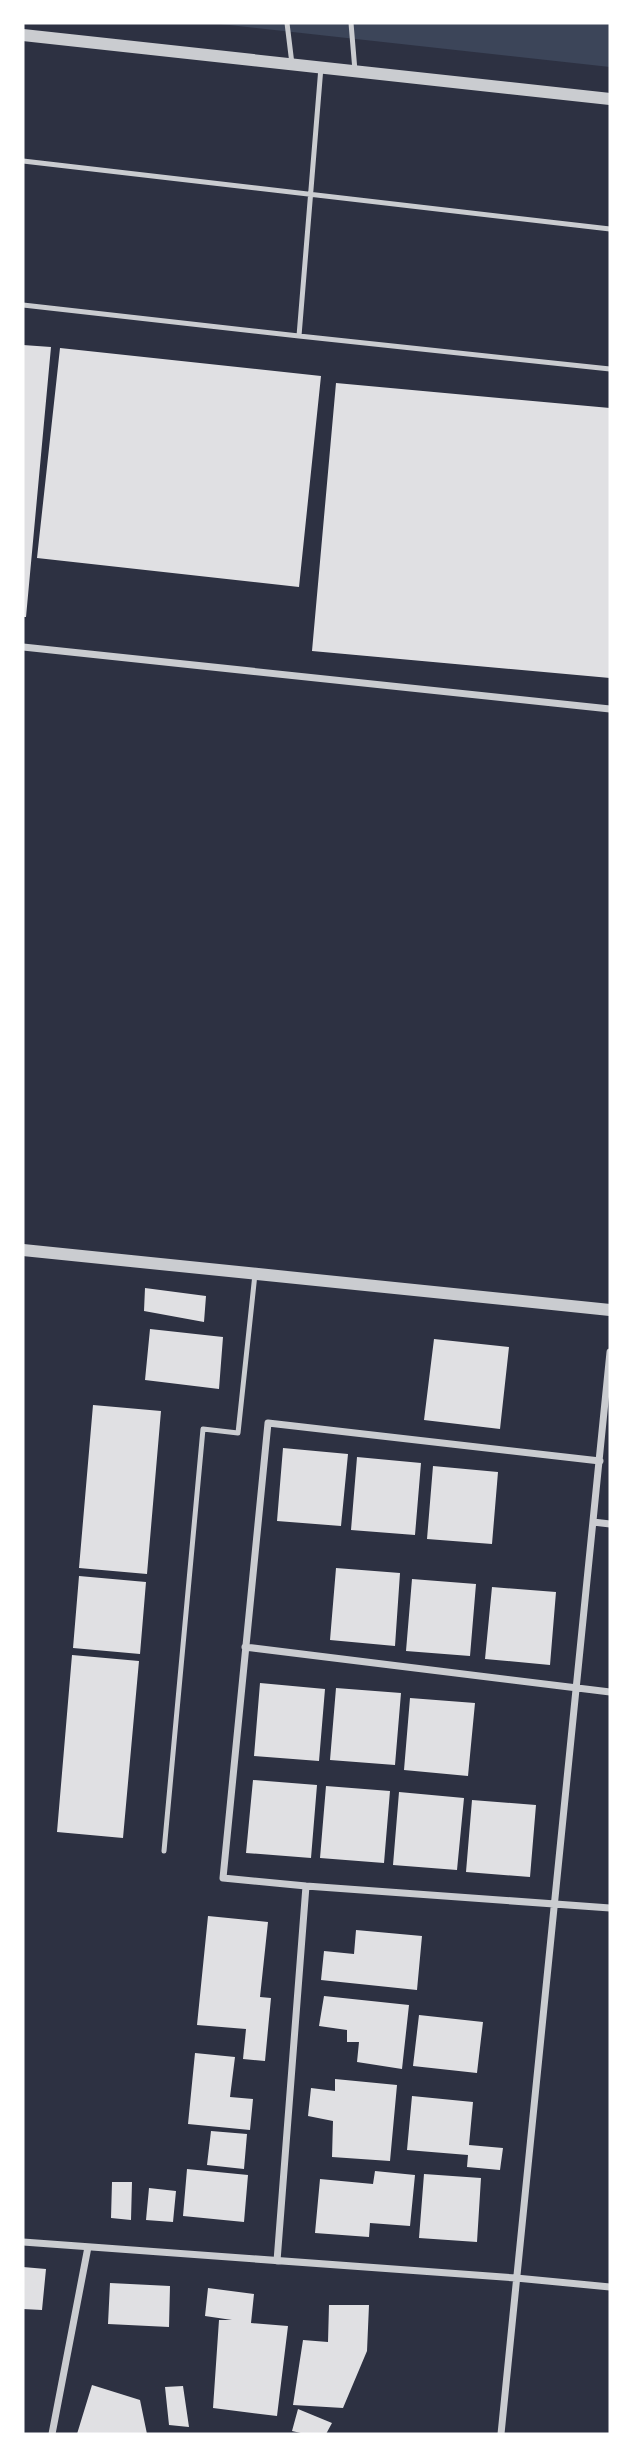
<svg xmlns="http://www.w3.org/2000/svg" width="633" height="2457" font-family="'Fira Sans Condensed',sans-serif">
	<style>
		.green { fill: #3c4559 }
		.building { fill: #e0e0e3 }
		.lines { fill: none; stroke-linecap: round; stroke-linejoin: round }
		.service { stroke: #caccd0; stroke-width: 5 }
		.minor { stroke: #caccd0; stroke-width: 7 }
		.tertiary { stroke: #caccd0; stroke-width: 12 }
	</style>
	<rect width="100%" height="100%" fill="#2d3142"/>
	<path class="green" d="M211,23H610V67Z"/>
	<path class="building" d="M23,345L51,347L26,617H23Z
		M60,348L321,376L299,587L37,558Z
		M336,383L610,408V678L312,651Z
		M145,1288L206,1296L204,1322L144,1311Z
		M150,1329L223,1337L219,1389L145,1380Z
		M434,1339L509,1347L500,1429L424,1420Z
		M93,1405L161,1411L147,1574L79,1568Z
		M283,1448L348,1454L341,1526L277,1521Z
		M357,1457L421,1463L415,1535L351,1530Z
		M433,1466L498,1472L492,1544L427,1539Z
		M336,1568L400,1573L395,1646L330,1640Z
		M79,1576L146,1582L140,1654L73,1648Z
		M412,1579L476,1584L470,1656L406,1651Z
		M492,1587L556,1592L550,1665L485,1659Z
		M72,1655L139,1661L123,1838L57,1832Z
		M260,1683L325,1689L319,1761L254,1756Z
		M336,1688L401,1693L395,1765L330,1760Z
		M410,1698L475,1703L468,1776L404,1770Z
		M253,1780L317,1785L311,1858L246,1853Z
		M326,1786L390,1791L384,1863L320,1858Z
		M399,1792L464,1798L457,1870L393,1865Z
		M472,1800L536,1805L530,1877L466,1872Z
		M208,1916L268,1922L260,1997L271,1998L265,2061L243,2059L246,2029L197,2025Z
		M356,1930L422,1936L417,1990L321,1980L324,1951L354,1954Z
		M324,1996L409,2005L402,2069L357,2062L359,2042H347V2030L319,2026Z
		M419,2015L483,2022L477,2073L413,2066Z
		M195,2053L235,2057L230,2097L253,2099L250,2130L188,2124Z
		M335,2079L397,2085L390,2161L332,2157L333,2121L308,2116L311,2088L335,2091Z
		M412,2096L473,2102L469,2145L503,2148L500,2170L467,2167L468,2155L407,2150Z
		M211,2131L247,2134L244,2169L207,2165Z
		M187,2169L248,2175L244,2222L183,2216Z
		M375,2171L415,2175L410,2226L370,2223L369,2237L315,2233L320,2179L373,2184Z
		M424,2174L481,2178L477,2242L419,2238Z
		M112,2182H132L131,2220L111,2218Z
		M149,2188L176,2191L173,2222L146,2220Z
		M23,2267L46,2269L42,2310L23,2309Z
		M110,2283L170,2286L169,2327L108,2324Z
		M208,2288L254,2294L251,2323L288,2326L277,2416L213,2408L219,2320H232L205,2316Z
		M329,2305H369L367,2351L343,2408L293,2405L303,2340L328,2342Z
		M92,2385L140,2400L147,2434H77Z
		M183,2386L189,2427L169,2425L165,2387Z
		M298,2409L332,2423L326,2434H305L292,2431Z"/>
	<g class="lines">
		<path class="service" d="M287,23L292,64
			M351,23L355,71
			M321,67L299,336L610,369
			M23,161L610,229
			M23,305L299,336
			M164,1851L203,1429L238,1433L255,1274"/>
		<path class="minor" d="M23,647L610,709
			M600,1461L268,1423L223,1878L306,1886L610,1908
			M593,1522L610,1524
			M245,1647L610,1692
			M23,2242L516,2278L610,2287
			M277,2261L306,1886
			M52,2434L88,2247
			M501,2434L610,1352"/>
		<path class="tertiary" d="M23,35L610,99
			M23,1250L610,1310"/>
	</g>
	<rect width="633" height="2457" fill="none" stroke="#ffffff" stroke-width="49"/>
</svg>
